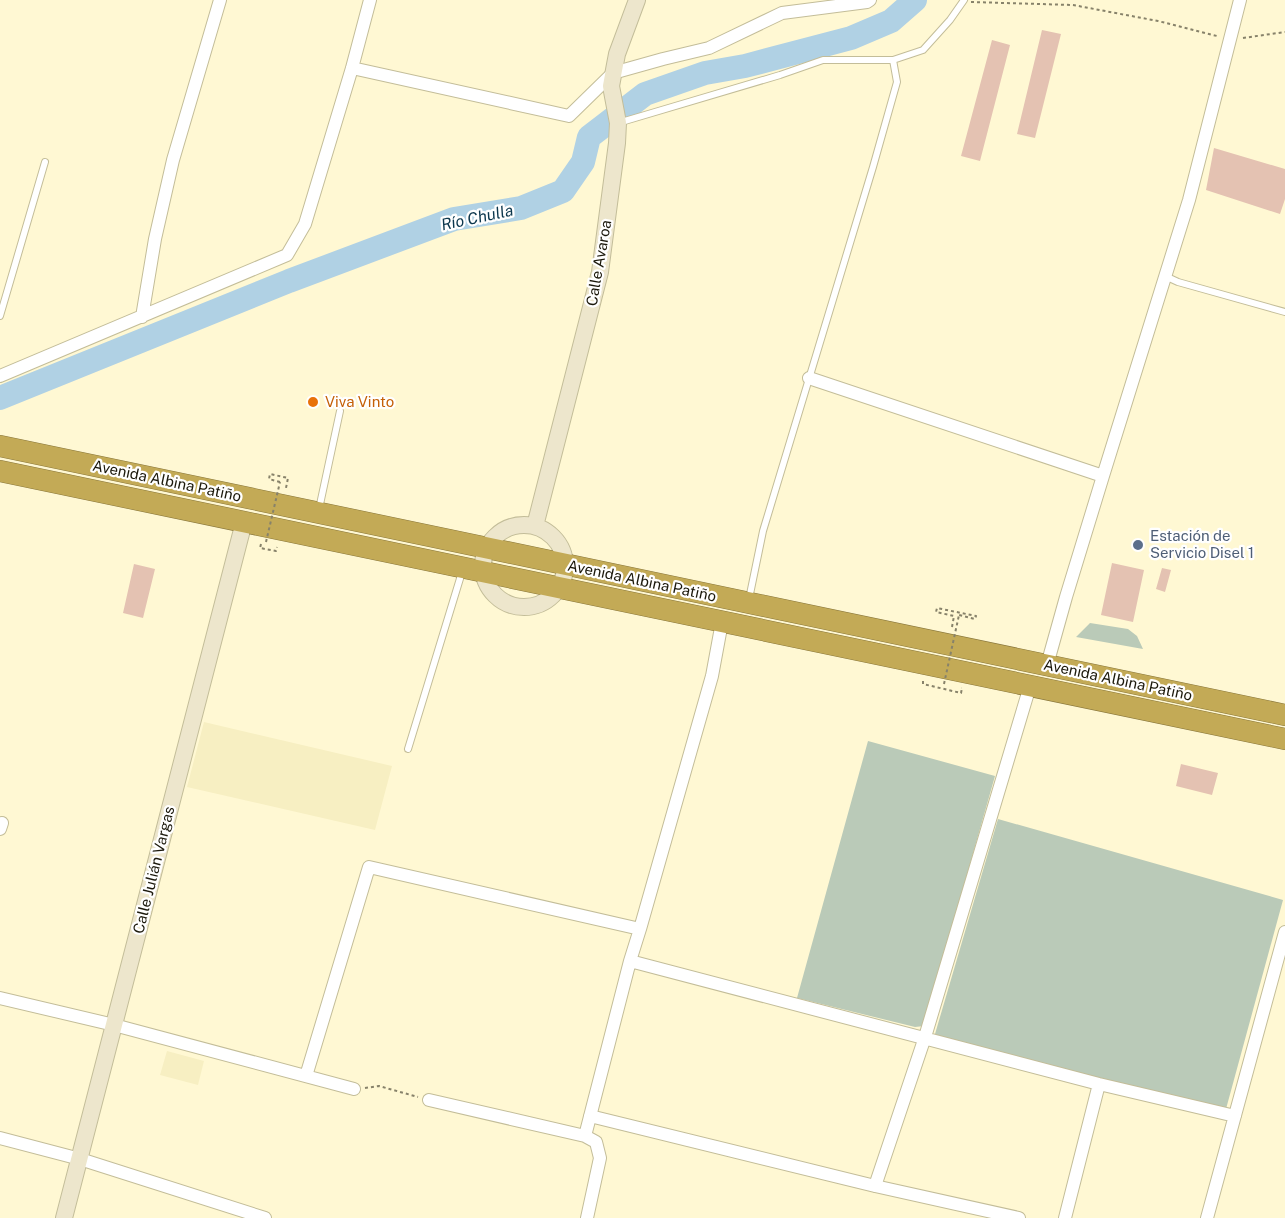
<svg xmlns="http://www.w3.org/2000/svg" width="1285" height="1218" font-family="'Public Sans',sans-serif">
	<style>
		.built { fill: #f7efc2 }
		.green { fill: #bacab8 }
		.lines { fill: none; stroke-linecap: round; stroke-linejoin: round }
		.river { stroke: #b0d1e4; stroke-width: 24 }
		.building { fill: #e4c2b2 }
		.lane-casing { stroke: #c3bd99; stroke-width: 8 }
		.street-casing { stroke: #c3bd99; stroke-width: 14 }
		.secondary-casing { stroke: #c3bd99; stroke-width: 18 }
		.highway-casing { stroke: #89773c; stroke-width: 22 }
		.path { stroke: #87826a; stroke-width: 2; stroke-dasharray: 3 3; stroke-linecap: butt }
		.lane { stroke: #fff; stroke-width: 6 }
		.street { stroke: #fff; stroke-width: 12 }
		.secondary { stroke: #ede6cc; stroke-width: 16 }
		.highway { stroke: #c3aa56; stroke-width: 21 }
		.path-bridge { stroke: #87826a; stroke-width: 2; stroke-dasharray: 3 3; stroke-linecap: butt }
		.food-dot { fill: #e8710a; stroke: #fff; stroke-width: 2 }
		.service-dot { fill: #5c6f8a; stroke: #fff; stroke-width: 2 }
		.labels { text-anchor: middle; stroke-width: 4.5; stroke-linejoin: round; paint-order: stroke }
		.street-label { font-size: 15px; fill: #1c190c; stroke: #fff }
		.food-label { font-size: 15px; fill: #c56008; stroke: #fff; text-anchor: start }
		.service-label { font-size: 15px; fill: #4e5e75; stroke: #fff; text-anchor: start }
		.water-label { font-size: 16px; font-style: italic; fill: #0c374d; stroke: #fff }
	</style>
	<rect width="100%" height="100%" fill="#fff8d3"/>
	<path class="built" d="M204,722L392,766L375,830L187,787Z
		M167,1051L204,1061L198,1085L160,1075Z"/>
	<path class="green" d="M1090,623L1128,629L1137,636L1143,649L1076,637Z
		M868,741L995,776L924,1026L915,1027L797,998Z
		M998,819L1283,900L1226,1109L943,1040L935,1034Z"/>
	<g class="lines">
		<path class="river" d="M0,398L289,281L454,219L521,208L563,191L583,162L589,137L645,94L705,73L745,66L851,38L891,21L915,0"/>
	</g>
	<path class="building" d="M1042,30L1061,34L1035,138L1017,134Z
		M992,40L1010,45L980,161L961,156Z
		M1214,148L1285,169V199L1280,214L1206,190Z
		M1112,563L1144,570L1133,622L1101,615Z
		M134,564L155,569L143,618L123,613Z
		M1162,568L1171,570L1165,592L1156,589Z
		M1181,764L1218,773L1212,795L1176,786Z"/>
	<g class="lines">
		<g class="lane-casing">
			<path id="lane" d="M618,123L780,75L823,60H893L923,50L950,20L964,0
				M1165,276L1178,282L1285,312
				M0,316L45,162
				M319,509L340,411
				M749,599L763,531L873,167L897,82L893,60
				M408,749L462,572"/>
		</g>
		<g class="street-casing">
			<path id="street" d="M352,68L569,116L613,73L663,59L709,48L782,13L867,2L870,0
				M142,317L155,239L173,160L220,0
				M0,376L287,255L305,224L352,68L370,0
				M809,378L1103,476
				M1047,665L1066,597L1103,476L1189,200L1240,0
				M0,829L2,823
				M630,961L1099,1084L1235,1116
				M0,998L114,1025L354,1089
				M306,1076L369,867L640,929
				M429,1100L585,1136
				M590,1116L875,1186L1019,1218
				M0,1138L80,1159L265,1218
				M875,1186L925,1037L1030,686
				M587,1218L600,1158L596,1142L585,1136L630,961L640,929L712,676L722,622
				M1065,1218L1099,1084
				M1207,1218L1285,932"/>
		</g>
		<g class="secondary-casing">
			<path id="secondary" d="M483 566a41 41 0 1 1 82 0a41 41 0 1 1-82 0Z
				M535,526L600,272L617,143L618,123L611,86L617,54L637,0
				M64,1218L244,522"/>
		</g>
		<g class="highway-casing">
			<path id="highway" d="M0,446L1285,715
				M0,471L1285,739"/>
		</g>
		<path class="path" d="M971,2L1073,5L1158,21L1217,36
			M1243,38L1285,32
			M280,482L269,479L270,474L288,478L286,488
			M261,544L260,548L276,551L277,547
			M952,627L954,616L936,612L937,608L976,616L975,619L959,615
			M923,681V684L961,693L962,688H961
			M365,1088L379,1086L418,1097"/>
		<use href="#lane" class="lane"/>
		<use href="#street" class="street"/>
		<use href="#secondary" class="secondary"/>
		<use href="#highway" class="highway"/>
		<path class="path-bridge" d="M266,542L280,482
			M944,684L959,615"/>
	</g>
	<circle class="food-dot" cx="313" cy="402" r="6"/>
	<circle class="service-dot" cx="1138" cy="545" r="6"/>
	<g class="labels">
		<g class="street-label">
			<text transform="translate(599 263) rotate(-80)" y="5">Calle Avaroa</text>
			<text transform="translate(167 481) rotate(12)" y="5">Avenida Albina Patiño</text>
			<text transform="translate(642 581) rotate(12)" y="5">Avenida Albina Patiño</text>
			<text transform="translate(1118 680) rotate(12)" y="5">Avenida Albina Patiño</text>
			<text transform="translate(154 870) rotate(-76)" y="5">Calle Julián Vargas</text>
		</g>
		<g class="food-label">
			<text x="325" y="407">Viva Vinto</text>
		</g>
		<g class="service-label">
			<text x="1150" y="541">Estación de<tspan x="1150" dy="17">Servicio Disel 1</tspan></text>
		</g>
		<g class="water-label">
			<text transform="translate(477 217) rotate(-12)" y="6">Río Chulla</text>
		</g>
	</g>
</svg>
